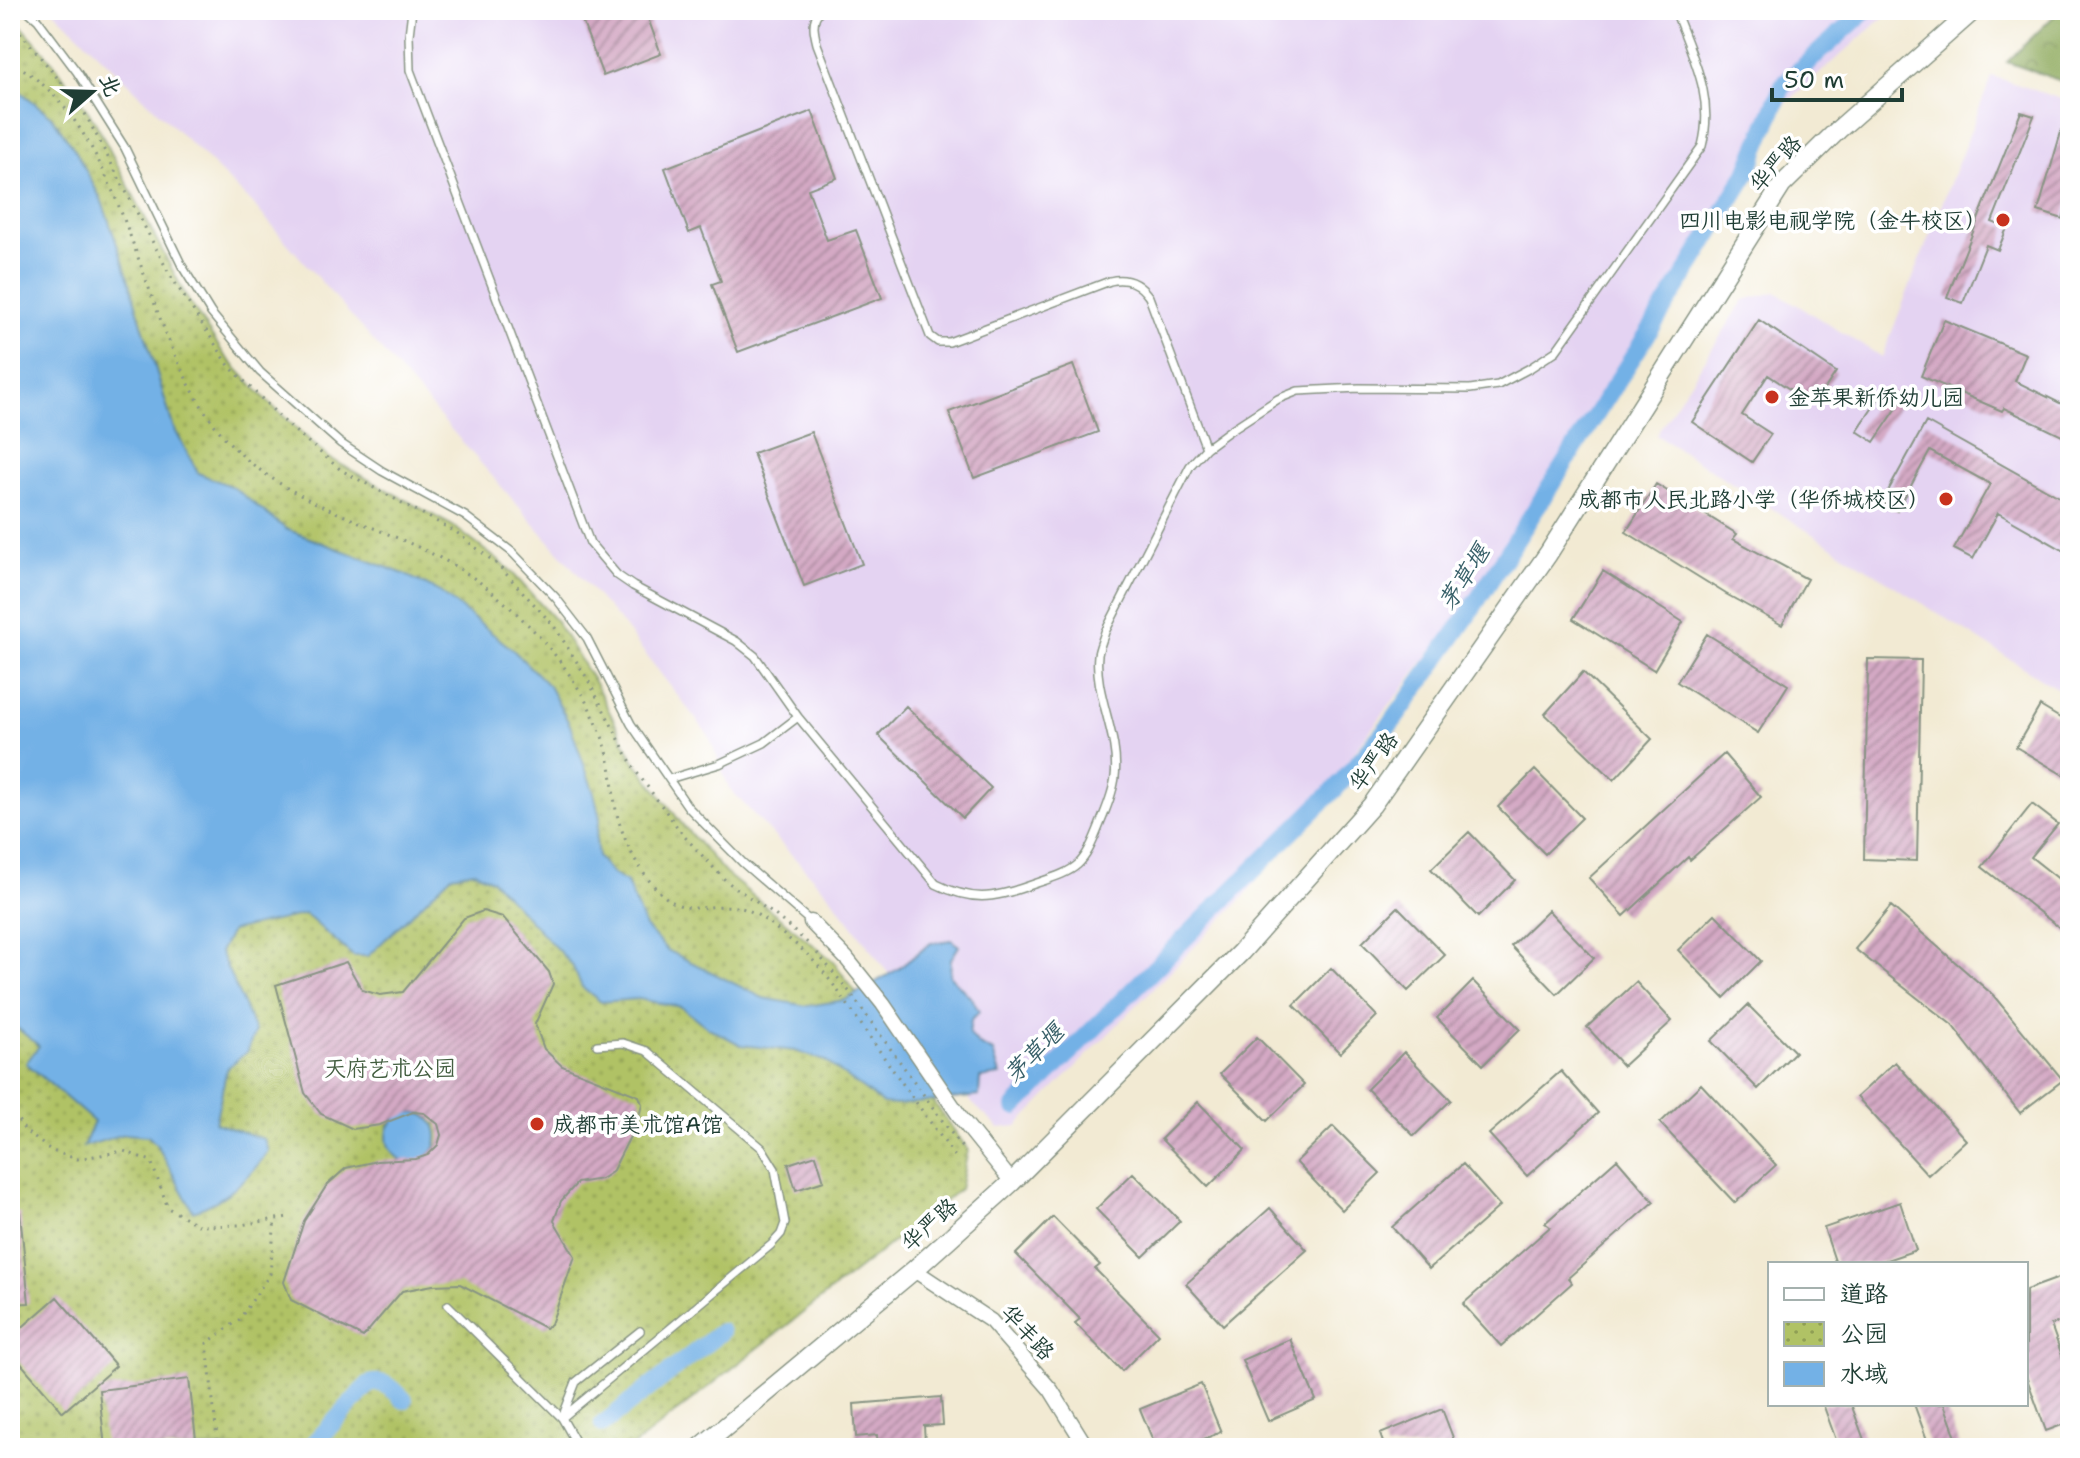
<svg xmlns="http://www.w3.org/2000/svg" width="2080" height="1458" font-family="'Shantell Sans','LXGW WenKai TC',sans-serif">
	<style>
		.built { fill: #e4d3f2 }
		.forest { fill: url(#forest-crowns); stroke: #567247; stroke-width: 2 }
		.park { fill: url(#park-dots); stroke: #68804c; stroke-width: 2 }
		.water { fill: #73b1e6; stroke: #49778d; stroke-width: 2 }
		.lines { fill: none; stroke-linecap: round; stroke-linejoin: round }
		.canal { stroke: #73b1e6; stroke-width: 18 }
		.building { fill: url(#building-hatch) }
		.service-casing { stroke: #889484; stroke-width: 10 }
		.minor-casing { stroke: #889484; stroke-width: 17 }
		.tertiary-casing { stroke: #889484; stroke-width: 21 }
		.path { stroke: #889484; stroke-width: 3; stroke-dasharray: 2 6; stroke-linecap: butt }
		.service { stroke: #fff; stroke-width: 7 }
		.minor { stroke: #fff; stroke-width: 14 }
		.tertiary { stroke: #fff; stroke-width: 18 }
		.poi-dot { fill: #c8321e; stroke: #fff; stroke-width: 3 }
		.labels { text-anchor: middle; stroke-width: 7; stroke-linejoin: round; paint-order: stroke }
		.street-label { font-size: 22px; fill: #1f3d34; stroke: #fff }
		.poi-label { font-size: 22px; fill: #1f3d34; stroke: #fff; text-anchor: end }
		.park-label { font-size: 22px; fill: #435e40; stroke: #fff }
		.water-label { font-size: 24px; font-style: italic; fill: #386069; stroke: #fff }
	</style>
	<defs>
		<pattern id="forest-crowns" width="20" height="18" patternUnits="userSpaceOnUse" patternTransform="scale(2)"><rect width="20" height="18" fill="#8ca85a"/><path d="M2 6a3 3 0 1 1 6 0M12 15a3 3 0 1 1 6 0" fill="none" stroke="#728a4b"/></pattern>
		<pattern id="park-dots" width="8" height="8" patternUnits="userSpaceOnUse" patternTransform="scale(2)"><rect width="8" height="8" fill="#b0c265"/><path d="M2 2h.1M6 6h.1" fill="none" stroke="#8f9f54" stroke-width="1.8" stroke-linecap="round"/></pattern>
		<pattern id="building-hatch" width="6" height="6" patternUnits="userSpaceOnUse" patternTransform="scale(2)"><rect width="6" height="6" fill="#d4a9c4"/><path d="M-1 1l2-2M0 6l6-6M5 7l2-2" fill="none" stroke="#ab8ba0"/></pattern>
	</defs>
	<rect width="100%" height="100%" fill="#fff"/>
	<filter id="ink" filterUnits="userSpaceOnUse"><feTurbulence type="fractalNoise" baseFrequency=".0125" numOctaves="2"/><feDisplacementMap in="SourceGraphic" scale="16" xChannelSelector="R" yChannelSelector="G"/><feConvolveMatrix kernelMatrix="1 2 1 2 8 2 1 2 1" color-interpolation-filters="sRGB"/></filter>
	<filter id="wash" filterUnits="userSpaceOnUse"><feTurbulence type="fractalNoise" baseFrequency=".006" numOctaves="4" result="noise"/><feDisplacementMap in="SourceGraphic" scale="32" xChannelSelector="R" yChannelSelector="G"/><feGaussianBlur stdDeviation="1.8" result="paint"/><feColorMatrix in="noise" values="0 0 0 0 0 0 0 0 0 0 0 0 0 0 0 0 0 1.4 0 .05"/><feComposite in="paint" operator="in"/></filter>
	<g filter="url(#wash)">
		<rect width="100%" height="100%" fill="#f2ead3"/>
		<path class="built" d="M53,10H1892L1784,105L1457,617L1243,898L1017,1126L999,1128L973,1104L938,1059L894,981L831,897L729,788L709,736L622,624L252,203Z
			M1992,76L2070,102V697L1656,435L1744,300L1776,292L1882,357Z"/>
		<path class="forest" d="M2060,10H2070V84L2007,62Z"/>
		<path class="park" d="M10,13L54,63L94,120L188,300L225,356L270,404L329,458L453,526L508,568L555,620L596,685L632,757L682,824L725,873L833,961L968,1150L960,1189L631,1448H29L10,1427Z"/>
		<path class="water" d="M10,83L52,117L75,150L101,199L124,264L173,426L198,473L233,487L286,529L404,574L440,592L512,649L549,686L570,725L594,793L600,818L596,839L598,857L611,873L627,883L645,927L667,950L763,998L807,1006L845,1000L898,969L931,943L951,940L959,946L951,959L950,976L973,1000L979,1012L971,1020L969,1034L979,1045L993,1052L1000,1075L980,1078L979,1096L898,1105L883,1104L825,1061L795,1051L741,1045L707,1027L681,1007L638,999L601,1002L582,987L572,965L492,880L474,871L452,875L368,956H353L305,914L231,931L220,952L255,1031L247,1052L227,1068L215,1123L264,1139L268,1151C252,1176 222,1203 193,1211L157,1145L148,1136L124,1134L83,1147L94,1122L26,1063L39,1046L10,1022Z
			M387 1137a25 25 0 1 1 50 0a25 25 0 1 1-50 0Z"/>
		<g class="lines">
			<path class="canal" d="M1015,1107L1337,787L1394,720L1468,615L1682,280L1747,173L1783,85L1866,10
				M603,1424L721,1332
				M310,1448L369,1384C385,1379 393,1389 404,1400"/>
		</g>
		<g id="blocks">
			<path class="building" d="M578,10H645L661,54L603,76Z
				M812,111L837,178L808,189L827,240L856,230L882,298L738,352L712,284L721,281L701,228L689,233L665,168Z
				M2021,112L2034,116L1992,222L2007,228L1998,250L1986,245L1963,303L1947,297Z
				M2066,115L2070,116V194L2063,219L2038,211Z
				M1759,320L1836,372L1814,405L1768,375L1742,415L1771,434L1752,462L1692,422Z
				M1944,320L2026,354L2015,381L2070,408V430L2066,438L2004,408L2002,411L1921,376Z
				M1073,365L1098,432L974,478L949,412Z
				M1886,388L1903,399L1874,442L1857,431Z
				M1926,422L2070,503V554L1998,513L1973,559L1954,549L1990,484L1930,451L1897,511L1882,502Z
				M811,432L862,564L804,586L753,453Z
				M1656,484L1737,534L1733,539L1807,579L1782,625L1726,594L1626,532Z
				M1603,571L1683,622L1654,670L1573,619Z
				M1707,634L1788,685L1758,733L1677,682Z
				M1868,659L1921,660L1917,861L1864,859Z
				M1583,672L1652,739L1614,780L1545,714Z
				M906,706L991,788L963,818L878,735Z
				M2040,706L2070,724V779L2016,747Z
				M1724,754L1761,797L1690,860L1688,857L1624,916L1589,878Z
				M1535,770L1582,818L1545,854L1498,807Z
				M2032,804L2058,824L2031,857L2070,888V936L1982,867Z
				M1469,832L1515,880L1478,917L1431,869Z
				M1891,906L1993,995L2063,1080L2020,1113L1952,1025L1855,949Z
				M1398,907L1445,955L1408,991L1362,943Z
				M1548,910L1594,958L1557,994L1511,946Z
				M483,911L503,917L549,972L553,984L535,1024L544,1049L562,1066L639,1096L642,1104L638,1121L612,1172L601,1179L577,1183L561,1201L554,1221L575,1256L551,1324L545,1328L460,1284L433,1285L402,1291L363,1337L291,1300L284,1282L304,1221L327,1185L346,1168L377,1161L416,1159L428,1155L438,1145L441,1135L438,1124L424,1113L413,1112L380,1125L353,1129L321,1114L305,1093L276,985L346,962L362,990L380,995L403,992L464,918Z
				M1715,914L1761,961L1724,998L1678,950Z
				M1331,968L1377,1016L1340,1053L1294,1005Z
				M1473,981L1520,1029L1483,1065L1437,1018Z
				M1636,982L1672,1021L1623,1066L1587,1027Z
				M1748,1005L1795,1052L1758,1089L1711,1041Z
				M1257,1037L1304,1085L1267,1121L1220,1074Z
				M1404,1052L1451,1100L1414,1136L1367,1089Z
				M1895,1062L1966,1140L1928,1175L1857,1097Z
				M1561,1071L1598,1113L1527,1176L1489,1134Z
				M1701,1084L1776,1165L1735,1203L1660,1123Z
				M1198,1102L1245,1150L1208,1187L1161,1139Z
				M1333,1126L1380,1173L1342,1210L1296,1162Z
				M816,1155L824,1181L796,1190L788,1164Z
				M1617,1159L1654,1202L1568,1278L1572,1283L1501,1346L1463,1304L1550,1227L1545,1223Z
				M1463,1164L1500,1206L1429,1269L1392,1227Z
				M1133,1173L1180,1221L1143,1257L1096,1209Z
				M1900,1202L1916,1250L1875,1264H1836L1824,1228Z
				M1270,1208L1307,1250L1223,1325L1186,1284Z
				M10,1213H20L29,1303L10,1304Z
				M1053,1217L1100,1265L1095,1269L1159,1334L1122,1371L1075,1323L1080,1319L1016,1254Z
				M2070,1274V1318L2051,1325L2070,1378V1422L2046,1431L2026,1376V1290Z
				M57,1297L116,1366L63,1412L10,1351V1338Z
				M1290,1339L1316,1400L1268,1421L1242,1360Z
				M189,1379L197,1448H105L99,1390Z
				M1201,1384L1221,1432L1182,1448H1156L1140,1409Z
				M941,1397L943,1425L924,1426L925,1443L878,1447L877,1435L856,1437L854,1404Z
				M1823,1404H1851L1867,1448H1839Z
				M1914,1404H1944L1960,1448H1930Z
				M1442,1409L1457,1448H1385L1380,1434Z"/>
		</g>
	</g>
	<g filter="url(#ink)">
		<use href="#blocks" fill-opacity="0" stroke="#889484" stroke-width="2"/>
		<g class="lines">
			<g class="service-casing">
				<path id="service" d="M27,10L38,20L77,72L125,148L182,266L211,313L260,372L340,443L382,471L465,516L512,552L556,598L587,638L631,724L688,807L743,863L811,922
					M412,10L409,35L410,70L590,543L617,575L633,586L736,641L755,656L798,717L936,884C976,904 997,897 1037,883C1079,869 1083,867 1100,824C1106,809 1113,794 1115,777C1120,736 1094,695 1098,655C1099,648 1103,639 1105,632L1190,466L1206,448L1229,431L1278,399L1298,391L1359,388L1470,389L1498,385L1530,368L1556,351L1702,146C1715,96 1692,56 1675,10
					M820,10C811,20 814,32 817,44L930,336L938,342H949L1110,281C1127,277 1139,283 1149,297L1206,448
					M669,779L719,764L764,743L798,717
					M597,1045L623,1043L647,1051L762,1148L775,1169L785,1223L781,1234L771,1245L562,1418L576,1382L640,1331
					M448,1305L562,1418L579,1448"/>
			</g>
			<g class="minor-casing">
				<path id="minor" d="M811,922L847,959L883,1004L963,1121L1012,1182
					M914,1270L991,1321L1051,1390L1087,1448
					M10,1440L17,1448"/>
			</g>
			<g class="tertiary-casing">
				<path id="tertiary" d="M700,1448L914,1270L1012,1182L1241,952L1372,805L1548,554L1782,185L1838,130L1974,10"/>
			</g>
			<path class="path" d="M10,20L82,108L170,275L230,367L289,426L341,470L456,532L498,565L554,626L587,678L635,770L684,836L726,881L775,915L809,944
				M10,61C132,129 134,322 217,428C289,521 412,522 497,596C544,636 583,683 604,742C612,764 612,788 616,810C622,836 635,865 653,885C688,925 707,898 745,909C759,913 777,930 789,939C822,963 844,1000 867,1033C896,1075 926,1116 956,1158
				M817,953L848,990L965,1152
				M10,1107L25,1131L52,1151L77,1159L124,1151L151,1161L168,1208L200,1226L241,1225L288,1217
				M218,1448L207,1343L239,1320L270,1274L275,1219"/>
			<use href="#service" class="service"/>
			<use href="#minor" class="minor"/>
			<use href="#tertiary" class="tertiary"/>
		</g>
	</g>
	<g class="poi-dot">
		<circle cx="2003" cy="220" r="8"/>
		<circle cx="1772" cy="397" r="8"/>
		<circle cx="1946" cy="499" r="8"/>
		<circle cx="537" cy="1124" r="8"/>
	</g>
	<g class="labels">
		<g class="street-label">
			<text transform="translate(1775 163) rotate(-49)" y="8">华严路</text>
			<text transform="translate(1373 761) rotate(-54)" y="8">华严路</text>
			<text transform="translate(929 1224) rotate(-42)" y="8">华严路</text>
			<text transform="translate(1028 1332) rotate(47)" y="8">华丰路</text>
		</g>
		<g class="poi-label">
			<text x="1987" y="228">四川电影电视学院（金牛校区）</text>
			<text x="1788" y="405" text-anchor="start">金苹果新侨幼儿园</text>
			<text x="1930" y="507">成都市人民北路小学（华侨城校区）</text>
			<text x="553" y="1132" text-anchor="start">成都市美术馆A馆</text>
		</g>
		<g class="park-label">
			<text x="390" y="1076">天府艺术公园</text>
		</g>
		<g class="water-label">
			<text transform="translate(1464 577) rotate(-57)" y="8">茅草堰</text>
			<text transform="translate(1034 1053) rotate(-45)" y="8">茅草堰</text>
		</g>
	</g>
	<rect width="2080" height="1458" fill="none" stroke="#fff" stroke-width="40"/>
	<rect x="1768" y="1262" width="260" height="144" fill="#ffffff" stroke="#a5b1ae" stroke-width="2"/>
	<rect x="1784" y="1288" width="40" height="12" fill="#ffffff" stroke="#a5b1ae" stroke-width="2"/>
	<text x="1840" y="1302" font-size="24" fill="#1f3d34">道路</text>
	<rect x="1784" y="1322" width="40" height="24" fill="url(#park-dots)" stroke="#a5b1ae" stroke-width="2"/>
	<text x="1840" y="1342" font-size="24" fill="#1f3d34">公园</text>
	<rect x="1784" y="1362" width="40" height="24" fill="#73b1e6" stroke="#a5b1ae" stroke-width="2"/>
	<text x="1840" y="1382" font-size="24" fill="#1f3d34">水域</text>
	<g transform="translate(92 92) rotate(70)" stroke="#ffffff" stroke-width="6" paint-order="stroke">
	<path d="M0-6L14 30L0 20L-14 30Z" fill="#1f3d34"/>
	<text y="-12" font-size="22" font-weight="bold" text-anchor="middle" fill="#1f3d34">北</text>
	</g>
	<path d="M1772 88v12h130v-12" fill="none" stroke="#1f3d34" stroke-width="4"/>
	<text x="1784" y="88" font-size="24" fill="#1f3d34" stroke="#ffffff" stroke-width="6" paint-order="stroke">50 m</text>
</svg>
